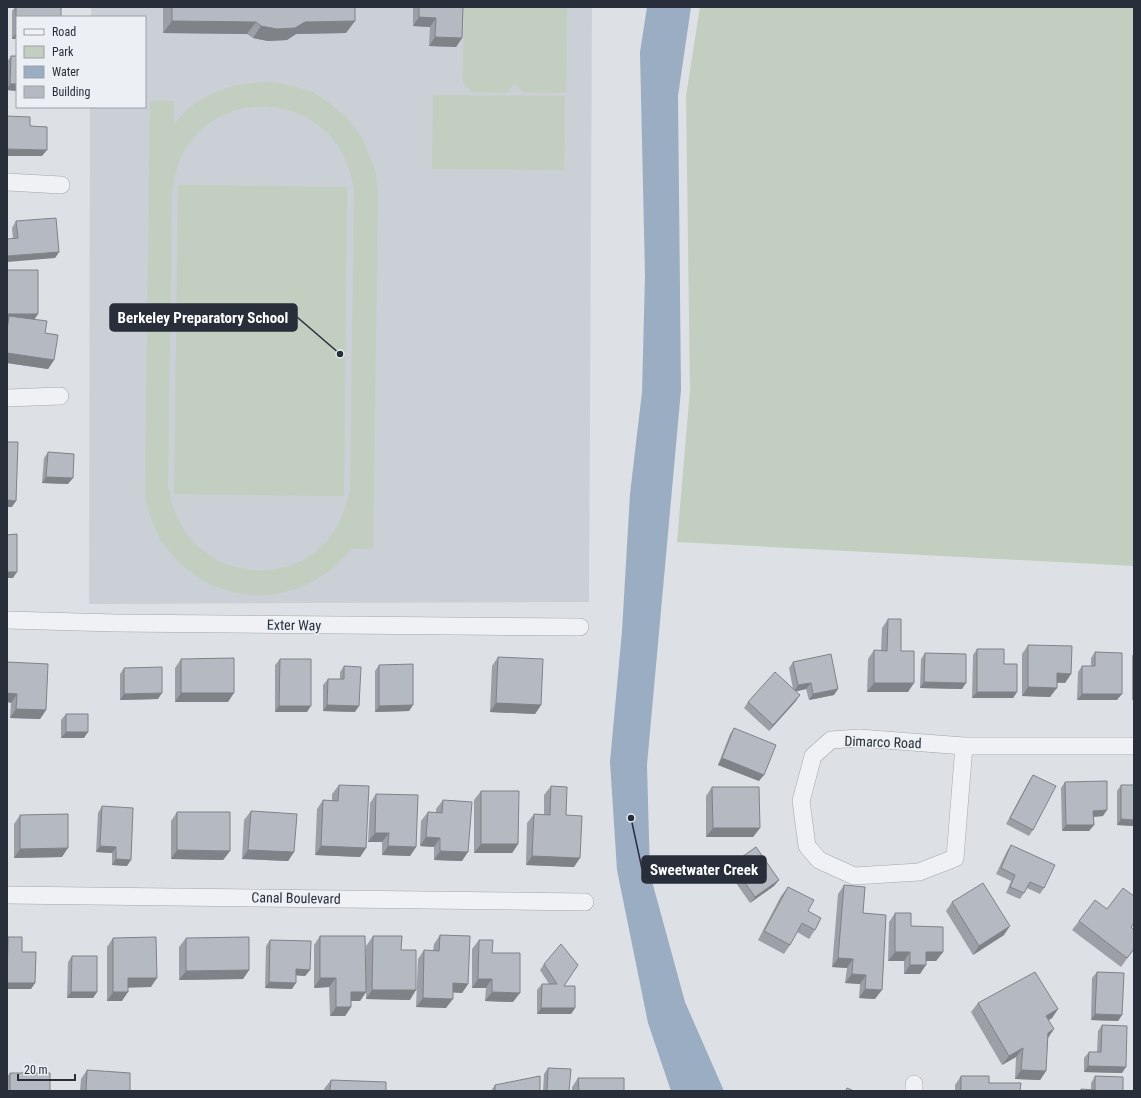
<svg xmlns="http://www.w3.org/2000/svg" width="1141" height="1098" font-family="'Roboto Condensed',sans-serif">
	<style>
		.built { fill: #cbcfd6 }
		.green { fill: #c2cebf; fill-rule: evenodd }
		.water { fill: #9badc2 }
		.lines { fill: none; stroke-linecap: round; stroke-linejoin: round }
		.minor-casing { stroke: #a3a7ae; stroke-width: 18 }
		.minor { stroke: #eff1f4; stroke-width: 17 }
		.wall { fill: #9c9fa6 }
		.shaded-wall { fill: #7f8287 }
		.building { fill: #b5b9c1; stroke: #7f8287 }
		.labels { text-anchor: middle; stroke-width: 3; stroke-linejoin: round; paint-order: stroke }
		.street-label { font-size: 14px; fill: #282e3a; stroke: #eceff3 }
		.leader { fill: none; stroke: #282e3a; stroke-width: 1.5 }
		.callout-dot { fill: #282e3a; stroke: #eceff3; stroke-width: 1.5 }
		.callout { fill: #282e3a; stroke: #282e3a; stroke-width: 1.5 }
		.callout-label { font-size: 15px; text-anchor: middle; font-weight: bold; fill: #fff }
	</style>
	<rect width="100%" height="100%" fill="#dde0e5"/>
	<path class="built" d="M91,7H592L589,602L89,604L90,107H145V17H91Z"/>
	<path class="green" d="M464,7H567L566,93H524L515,83L506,93L472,92L463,83Z
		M700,7H1134V566L677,542L690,390L686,96Z
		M271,82L293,86L312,92L331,104L349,120L362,138L376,172L378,194L373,548L351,549C300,613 209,610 162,542C153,528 149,512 145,497L150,101H174V124C180,118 185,111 192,106C219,87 239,83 271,82ZM264,106C314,109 350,143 354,193L350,488C347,506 341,523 329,538C288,590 203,577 177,517C172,506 170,496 168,485L172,195C173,185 174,175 178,165C186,140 209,119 233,111C243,107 254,107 264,106Z
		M433,95L565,96L564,170L432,169Z
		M178,185L347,187L344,496L174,494Z"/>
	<path class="water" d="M647,7H691L678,96L681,390L647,765L650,874L685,1002L724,1091H671L648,1023L617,870L610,762L622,631L630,494L642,392L645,276L640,52Z"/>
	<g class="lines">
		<g class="minor-casing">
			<path id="minor" d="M7,182L61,185
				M7,398L60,396
				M7,620L116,623L580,627
				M859,738L964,746L955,858L919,872L854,876L819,860L807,846L801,801L813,756L831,740Z
				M964,746H1134
				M7,895L585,902
				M914,1084V1091"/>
		</g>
		<use href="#minor" class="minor"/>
	</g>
	<path class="wall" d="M15,7H61L17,17V39H12V11Z
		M163,7H355L346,33L296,34L287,40L268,41L253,38L247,34L163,33Z
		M413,7H463L462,38L456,47L429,46L430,27L413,26Z
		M11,56H17V91L7,90V62Z
		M16,221L59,252L55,258L13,239L12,228Z
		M7,270L34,319L45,333L54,360L48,369L7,363Z
		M48,452L68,484L42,483L44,458Z
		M888,619L908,692H867L868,659L874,650H881L882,628Z
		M1028,645L1071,674L1065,683H1057L1050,697L1022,696V654Z
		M977,649L1004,664L1017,692L1013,698H972L973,655Z
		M1095,652L1117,700H1077L1078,672L1082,666H1091V658Z
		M925,653L962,689L920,688L921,659Z
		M1134,653V700H1132V656Z
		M498,657L541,705L535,714L490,712L492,666Z
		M181,659L228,702H175V668Z
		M280,659L307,712H275V665Z
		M7,662L46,710L40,719L10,718L11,703Z
		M793,662L834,695L809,700L806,689L796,691V701L769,731L744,708L748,702L793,689L789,668Z
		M379,665L413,705L409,711L375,712V671Z
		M344,666L355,712L323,711V685L328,679H340V672Z
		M124,668L158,699L120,700V674Z
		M66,714L84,738H61V720Z
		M734,728L759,781L718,765L730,734Z
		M1033,775V830L1029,836L1006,824L1029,781Z
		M1065,782L1103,816L1094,817V825L1089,831H1062L1061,788Z
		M339,785L366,848L360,857L315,855L317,809L323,800H332V794Z
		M1121,785H1134V826L1117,825V791Z
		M551,786L566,815L574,867L526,865L527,823L534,814H544V795Z
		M712,787L760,828L753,837H706V796Z
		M481,791L518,844L512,853H474V800Z
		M376,794L416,847L410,856L382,855V842H368L370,803Z
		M443,800L462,861L434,860V847L420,846L421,821L428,812L436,813V809Z
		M102,806L127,866L112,865V853L96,852L98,813Z
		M251,811L294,852L288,861L242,859L244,820Z
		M177,812L230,851L223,860L171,859V821Z
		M20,815L62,857L14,858V824Z
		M1011,845L1044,888L1040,894L1027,888L1024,893L1020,899L1006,893L1011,881L996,874L1007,851Z
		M732,864L779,880L774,886L750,903L727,870Z
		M844,885L863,913L875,999L859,998L860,984L845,983L847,968L832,967L838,894Z
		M788,887L808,911L815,930L809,939L797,932L790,945L784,954L758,940L781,896Z
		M952,902L1004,935L973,955L946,911Z
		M895,913L943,952L936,961H926L920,974H904V961H888L889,922Z
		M1079,921L1131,928L1134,930V949L1121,967L1072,930Z
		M440,935L468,984L462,993L453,992L446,1008L416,1007L418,959L424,950L433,951L434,944Z
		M320,936L366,989V946L373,936L401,950L410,1000L366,999V992L360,1001H351V1007L345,1016H330L329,987L314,988V945Z
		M8,937L22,952L35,983L31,989H7V938Z
		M113,938L151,987H128L122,1001H107V947Z
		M186,938L249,970L243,979L179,980V947Z
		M270,940L310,970L305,976L296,975L292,989L265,988L266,946Z
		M479,940L492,953L513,1002L485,1001L486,988H472V949Z
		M72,956L97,992L93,998H67L68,962Z
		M544,964L564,986L575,1008L571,1014H537V990L542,984H549L540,970Z
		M1097,972L1122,1015L1118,1021L1091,1020L1092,978Z
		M978,1003L1058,1009L1052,1018L1049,1020L1046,1071L1040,1080L1015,1079L1016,1057L1002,1065L971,1012Z
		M1102,1025L1122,1073L1084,1072V1058L1089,1052H1097L1098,1031Z
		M548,1068L569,1091H543L544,1074Z
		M87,1070L130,1091H80L81,1079Z
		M10,1073L50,1091H7V1077Z
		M961,1076L989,1083L1020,1091H955V1085Z
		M1095,1076L1123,1091H1080L1081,1089L1091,1090V1083Z
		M578,1078L624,1091H572V1087Z
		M331,1080L386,1091H324V1089Z
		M495,1085L540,1091H491Z"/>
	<path class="shaded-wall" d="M419,17L436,18L430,27L413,26Z
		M172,21L256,22L247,34L163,33Z
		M355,21L346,33L296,34L287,40L268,41L253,38L261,26L305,22Z
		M16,33H17V39H12Z
		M435,37L462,38L456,47L429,46Z
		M10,84H17V91L7,90V89Z
		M7,149L47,150L42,156H7Z
		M59,252L55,258L7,262V256Z
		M7,314H38L34,320L9,316L7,318Z
		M7,353L54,360L48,369L7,363Z
		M46,477L73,478L68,484L42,483Z
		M7,500L16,501L12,507H7Z
		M7,572H17L13,578H7Z
		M1057,673L1071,674L1065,683L1051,682Z
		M924,682L966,683L962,689L920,688Z
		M811,683L806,689L794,692L798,685Z
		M874,683H914L908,692H867Z
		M1028,687L1057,688L1050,697L1022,696Z
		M838,689L834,695L809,700L813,694Z
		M977,692H1017L1013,698H972Z
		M7,693L17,694L11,703L7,702Z
		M162,693L158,699L120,700L124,694Z
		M181,693H234L228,702H175Z
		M1082,694H1122L1117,700H1077Z
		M800,695L796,701L769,731L773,725Z
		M496,703L541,705L535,714L490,712Z
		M327,705L359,706L355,712L323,711Z
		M413,705L409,711L375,712L379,706Z
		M279,706H311L307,712H275Z
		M16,709L46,710L40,719L10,718Z
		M66,732H88L84,738H61Z
		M722,758L764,775L759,781L718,765Z
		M1107,810L1103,816L1089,817L1093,811Z
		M1121,819L1134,820V826L1117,825Z
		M1066,825H1094L1089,831H1062Z
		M713,828H760L753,837H706Z
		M375,833H389L382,842H368Z
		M426,837L440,838L434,847L420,846Z
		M481,844H518L512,853H474Z
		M100,846L116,847L112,853L96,852Z
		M321,846L366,848L360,857L315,855Z
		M388,846L416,847L410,856L382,855Z
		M68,848L62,857L14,858L20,849Z
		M177,850L230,851L223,860L171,859Z
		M248,850L294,852L288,861L242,859Z
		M440,851L468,852L462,861L434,860Z
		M532,856L580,858L574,867L526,865Z
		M116,859L131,860L127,866L112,865Z
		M779,880L774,886L750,903L755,897Z
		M1010,926L1004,935L973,955L979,946Z
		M895,952H910L904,961H888Z
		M926,952H943L936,961H920Z
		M838,958L853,959L847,968L832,967Z
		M910,965H926L920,974H904Z
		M296,969L310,970L305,976L292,975Z
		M249,970L243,979L179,980L186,971Z
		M852,974L866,975L860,984L845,983Z
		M128,978H157L151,987L121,988Z
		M320,978H336L329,987L314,988Z
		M478,979H492L486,988H472Z
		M269,982L296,983L292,989L265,988Z
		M7,983H35L31,989H7Z
		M453,983L468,984L462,993L447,992Z
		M865,989L882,990L875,999L859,998Z
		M372,990H416L410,1000L366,999Z
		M71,992H97L93,998H67Z
		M113,992H128L122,1001H107Z
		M351,992H366L360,1001H344Z
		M492,992L520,993L513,1002L485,1001Z
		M423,998L453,999L446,1008L416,1007Z
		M336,1007H351L345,1016H330Z
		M541,1008H575L571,1014H537Z
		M1058,1009L1052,1018L1040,1025L1046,1016Z
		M1095,1014L1122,1015L1118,1021L1091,1020Z
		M1054,1029L1048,1038L1041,1042L1048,1033Z
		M1023,1048L1016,1057L1002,1065L1009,1056Z
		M1088,1066L1126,1067L1122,1073L1084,1072Z
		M1021,1070L1046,1071L1040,1080L1015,1079Z"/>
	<path class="building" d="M16,7H61V17H17V33H16Z
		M172,7H355V21L305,22L295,28L277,29L261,26L256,22L172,21Z
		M419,7H463L462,38L435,37L436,18L419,17Z
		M11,56H17V84H10Z
		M7,116L30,117V126L47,127V150L7,149Z
		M56,218L59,252L7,256V239L18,238L16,221Z
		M7,270H38V314H7Z
		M9,316L47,321L45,333L58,335L54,360L7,353V330Z
		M7,442H18L16,501L7,500Z
		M48,452L74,454L73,478L46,477Z
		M17,534V572H7V535Z
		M888,619H901V651H914V683H874V650L887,651Z
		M1028,645L1072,646L1071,674L1057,673V688L1028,687Z
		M977,649H1004V664H1017V692H977Z
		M1095,652L1122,653V694H1082V666H1095Z
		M925,653L966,654V683L924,682Z
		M831,654L838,689L813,694L811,683L798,685L793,662Z
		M498,657L543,659L541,705L496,703Z
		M234,658V693H181V659Z
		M280,659H311V706H279Z
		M7,662L48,664L46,710L16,709L17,694L7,693Z
		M413,664V705L379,706V665Z
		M344,666L361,667L359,706L327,705L328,679H344Z
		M162,667V693L124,694V668Z
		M775,672L800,695L773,725L748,702Z
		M66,714H88V732H66Z
		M734,728L776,745L764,775L722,758Z
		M1033,775L1056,786L1033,830L1010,818Z
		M1107,781V810L1093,811L1094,825H1066L1065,782Z
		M339,785L369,786L366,848L321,846L323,800L338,801Z
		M1121,785H1134V820L1121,819Z
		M551,786L567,787L566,815L582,816L580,858L532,856L534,814L550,815Z
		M712,787H759L760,828H713Z
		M481,791H519L518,844H481Z
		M376,794L418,795L416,847L388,846L389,833H375Z
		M443,800L472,802L468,852L440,851V838L426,837L428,812L442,813Z
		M102,806L133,808L131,860L116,859V847L100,846Z
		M251,811L297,814L294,852L248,850Z
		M177,812H230V851L177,850Z
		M68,814V848L20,849V815Z
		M1011,845L1055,865L1044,888L1030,882L1024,893L1010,887L1015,875L1001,868Z
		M756,847L779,880L755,897L732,864Z
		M983,883L1010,926L979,946L952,902Z
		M844,885L865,887L863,913L886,915L882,990L865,989L866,975L852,974L853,959L838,958Z
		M788,887L814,900L808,911L821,918L815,930L802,923L790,945L764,931Z
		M1123,888L1134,896V923L1131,927L1134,930V949L1127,958L1079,921L1095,900L1107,909Z
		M895,913H911V926L943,927V952H926V965H910V952H895Z
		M440,935L470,936L468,984L453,983V999L423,998L424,950L439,951Z
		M320,936H365L366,992H351V1007H336V978H320Z
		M373,936H402L401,950H416V990H372Z
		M8,937H22V952H36L35,983H7Z
		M156,937L157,978H128V992H113V938Z
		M249,937V970L186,971V938Z
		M270,940L311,941L310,970L296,969V983L269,982Z
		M479,940H493L492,953H520V993L492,992V979H478Z
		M561,944L578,965L564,986H575V1008H541L542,984H557L544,964Z
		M72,956H97V992H71Z
		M1035,972L1058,1009L1046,1016L1054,1029L1048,1033L1046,1071L1021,1070L1023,1048L1009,1056L978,1003Z
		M1097,972L1124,973L1122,1015L1095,1014Z
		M1102,1025L1127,1026L1126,1067L1088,1066L1089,1052H1101Z
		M548,1068L571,1069L569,1091H547Z
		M87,1070L130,1073V1091H86Z
		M10,1073H50V1091H10Z
		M540,1076V1091H495V1085Z
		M961,1076H989V1083H1021L1020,1091H961Z
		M1095,1076L1123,1077V1091H1081V1089L1095,1090Z
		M578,1078H624V1091H579Z
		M331,1080L386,1082V1091H330Z
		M847,1088L854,1091H846Z"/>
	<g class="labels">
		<g class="street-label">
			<text transform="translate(294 625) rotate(1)" y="5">Exter Way</text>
			<text transform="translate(883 742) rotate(2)" y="5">Dimarco Road</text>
			<text transform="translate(296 898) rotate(1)" y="5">Canal Boulevard</text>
		</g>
	</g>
	<path class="leader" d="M340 354L297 317M631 818L642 869"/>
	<g class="callout-dot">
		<circle cx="340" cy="354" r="4"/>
		<circle cx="631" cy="818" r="4"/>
	</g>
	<g class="callout">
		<rect x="110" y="304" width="187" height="27" rx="4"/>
		<rect x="642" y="856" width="124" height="27" rx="4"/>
	</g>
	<g class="callout-label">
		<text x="203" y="323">Berkeley Preparatory School</text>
		<text x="704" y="875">Sweetwater Creek</text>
	</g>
	<rect width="1141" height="1098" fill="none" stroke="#282e3a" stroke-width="16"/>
	<rect x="16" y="16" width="130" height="92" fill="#eceff3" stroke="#9ea2a9"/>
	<rect x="24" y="29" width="20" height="6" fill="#eff1f4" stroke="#9ea2a9"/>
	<text x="52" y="36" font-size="12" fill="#282e3a">Road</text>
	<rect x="24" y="46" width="20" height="12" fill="#c2cebf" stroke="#9ea2a9"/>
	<text x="52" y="56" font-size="12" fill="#282e3a">Park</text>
	<rect x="24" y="66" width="20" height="12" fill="#9badc2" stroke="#9ea2a9"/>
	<text x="52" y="76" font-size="12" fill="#282e3a">Water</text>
	<rect x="24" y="86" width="20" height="12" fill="#b5b9c1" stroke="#9ea2a9"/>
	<text x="52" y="96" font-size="12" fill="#282e3a">Building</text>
	<path d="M18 1074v6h57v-6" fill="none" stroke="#282e3a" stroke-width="2"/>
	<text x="24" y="1074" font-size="12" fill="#282e3a" stroke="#eceff3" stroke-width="3" paint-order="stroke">20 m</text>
</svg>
